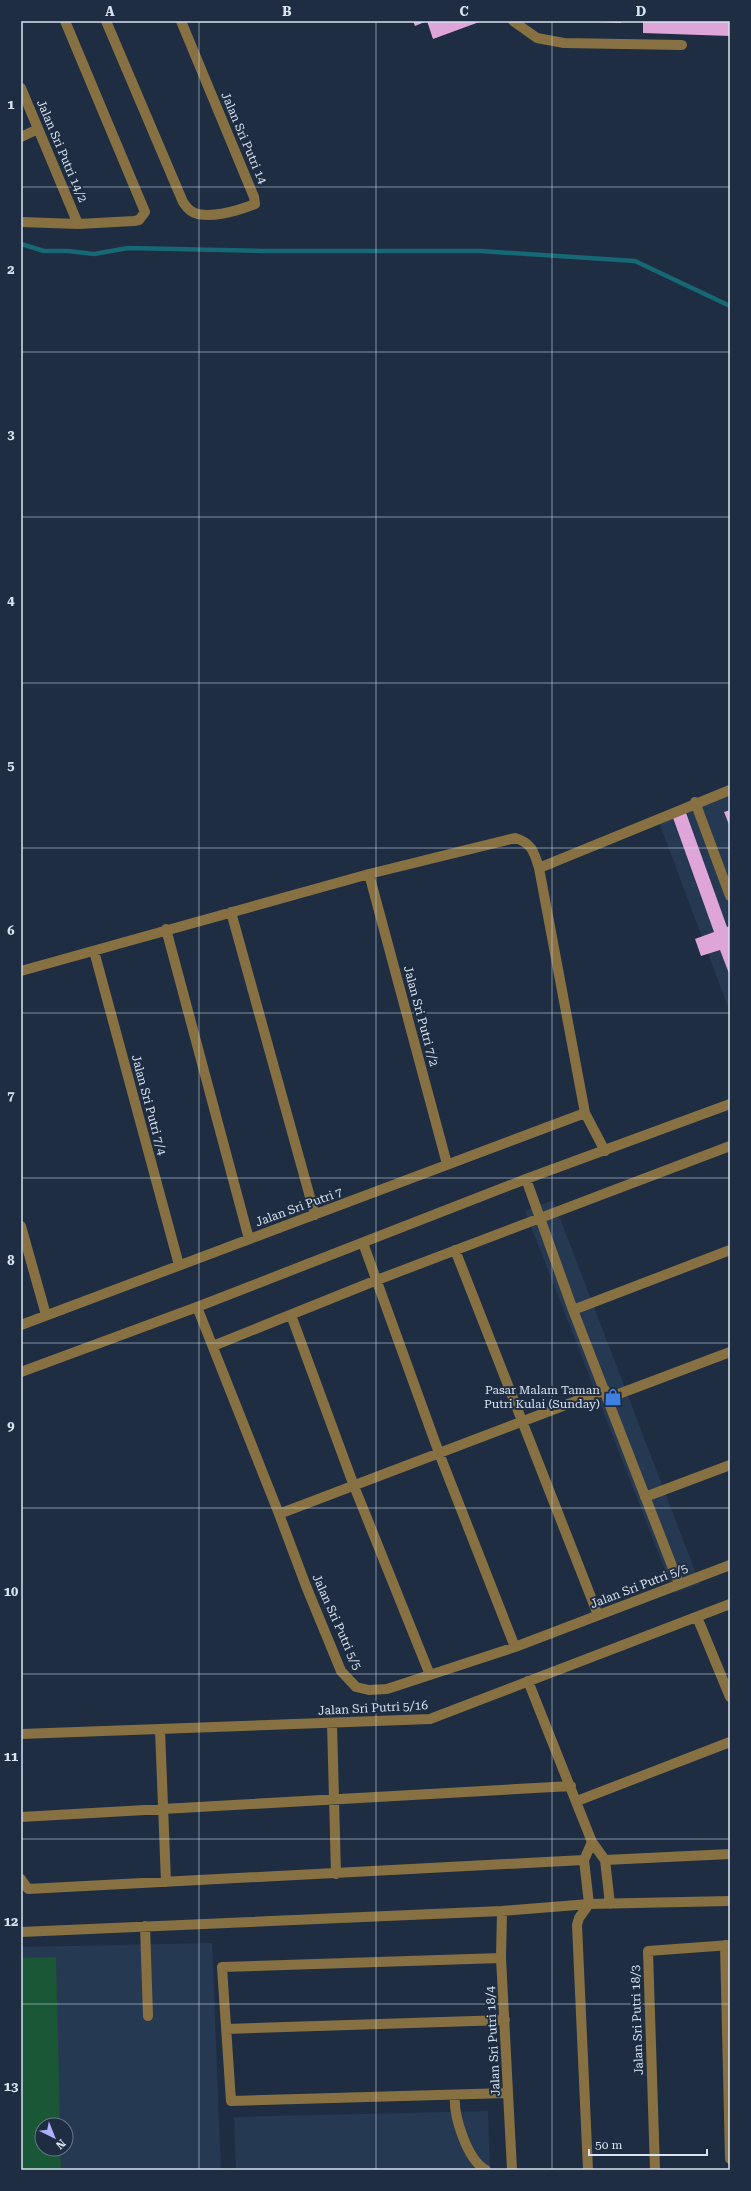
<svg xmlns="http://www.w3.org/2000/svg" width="751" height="2191" font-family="'Roboto Serif',serif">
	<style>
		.built { fill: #263952; fill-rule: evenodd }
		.green { fill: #195736 }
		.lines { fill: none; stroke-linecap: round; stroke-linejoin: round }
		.stream { stroke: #156874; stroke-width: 4.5 }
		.building { fill: #dea5d8 }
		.minor { stroke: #877142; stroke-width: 10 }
		.grid { fill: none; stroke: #d8e2f0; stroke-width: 1; stroke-opacity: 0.55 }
		.labels { text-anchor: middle; stroke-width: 4; stroke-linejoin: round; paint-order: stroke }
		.street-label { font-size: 12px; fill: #d8e2f0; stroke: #1e2d42 }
		.poi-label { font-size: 12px; fill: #d8e2f0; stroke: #1e2d42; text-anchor: end }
		.neatline { fill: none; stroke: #d8e2f0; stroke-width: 1.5 }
		.grid-label { font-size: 13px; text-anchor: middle; font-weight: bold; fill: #d8e2f0 }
	</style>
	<rect width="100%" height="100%" fill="#1e2d42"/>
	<path class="built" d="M730,794V1012L659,822Z
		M553,1200L700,1584L674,1593L525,1211Z
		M212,1943L221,2170H21V1947ZM42,2125H66V2149H42Z
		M488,2111L490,2170H236L234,2117Z"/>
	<path class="green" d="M56,1957L60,2125H42V2149H60L61,2170H21V1958Z"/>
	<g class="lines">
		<path class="stream" d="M21,244L44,251H68L94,254L128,248L263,251H480L635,261L730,306"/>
	</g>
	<path class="building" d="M413,21H482L433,39L427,21L415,26Z
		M599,21H621V23L599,22Z
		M643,21H730V36L643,33Z
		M685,810L727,927L730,926V976L720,950L701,956L695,939L714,932L672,815Z
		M730,810V827L724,812Z"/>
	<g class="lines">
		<path class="minor" d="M106,21L183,202C185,205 188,209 191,211C206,221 240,210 255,204L254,197L181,21
			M513,21L537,38L564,43L682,45
			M21,88L78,224
			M21,137L38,129
			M21,222L78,224L134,221L139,220L145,212L65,21
			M695,802L730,896
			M539,868L730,790
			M369,874L447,1164
			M231,912L315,1215
			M166,929L249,1239
			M94,951L179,1265
			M21,971L369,874L515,838C532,843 534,852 539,868L585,1113L605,1151
			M526,1179L573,1310L679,1584
			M21,1226L46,1315
			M363,1243L439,1453L515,1647
			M455,1250L598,1615
			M197,1307L279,1514L306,1586L341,1671L356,1687L369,1690L387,1689L515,1647L730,1565
			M573,1310L730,1250
			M291,1315L354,1486L430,1675
			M21,1325L585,1113
			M213,1346L377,1280L730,1146
			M21,1372L197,1307L526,1179L730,1104
			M608,1398L730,1352
			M645,1497L730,1465
			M279,1514L605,1390
			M697,1617L730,1697
			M528,1681L592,1842L605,1860L610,1904
			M332,1723L336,1874
			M160,1730L166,1882
			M21,1734L430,1719L730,1604
			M577,1801L730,1742
			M21,1817L571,1786
			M605,1860L730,1854
			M21,1879L28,1889L584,1860
			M502,1911L501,1958L512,2170
			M145,1926L148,2016
			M21,1932L502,1911L589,1904L730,1901
			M725,1945L730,2159
			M501,1958L222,1967L231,2101L508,2093
			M226,2029L505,2020
			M455,2095C453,2115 467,2160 486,2170
			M588,2170L577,1925L579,1918L589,1904L584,1860L592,1842
			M655,2170L648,1951L730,1945"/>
	</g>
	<path class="grid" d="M199,21V2170M376,21V2170M552,21V2170M21,187H730M21,352H730M21,517H730M21,683H730M21,848H730M21,1013H730M21,1178H730M21,1343H730M21,1508H730M21,1674H730M21,1839H730M21,2004H730"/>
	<defs>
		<g id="shop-bare" transform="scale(1.38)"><path d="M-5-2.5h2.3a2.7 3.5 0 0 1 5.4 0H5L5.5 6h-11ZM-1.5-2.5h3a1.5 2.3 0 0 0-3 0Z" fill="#3f7fe0" stroke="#1e2d42" stroke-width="2.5" paint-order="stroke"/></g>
	</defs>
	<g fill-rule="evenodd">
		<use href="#shop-bare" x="613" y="1397"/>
	</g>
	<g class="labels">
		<g class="street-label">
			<text transform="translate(244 138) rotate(67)" y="4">Jalan Sri Putri 14</text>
			<text transform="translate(62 151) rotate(67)" y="4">Jalan Sri Putri 14/2</text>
			<text transform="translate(421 1016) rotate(75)" y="4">Jalan Sri Putri 7/2</text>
			<text transform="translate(149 1105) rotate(75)" y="4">Jalan Sri Putri 7/4</text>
			<text transform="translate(299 1207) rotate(-20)" y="4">Jalan Sri Putri 7</text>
			<text transform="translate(639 1586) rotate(-21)" y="4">Jalan Sri Putri 5/5</text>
			<text transform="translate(337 1622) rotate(66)" y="4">Jalan Sri Putri 5/5</text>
			<text transform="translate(373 1708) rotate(-3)" y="4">Jalan Sri Putri 5/16</text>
			<text transform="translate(637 2020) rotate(-92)" y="4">Jalan Sri Putri 18/3</text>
			<text transform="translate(493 2041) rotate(-93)" y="4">Jalan Sri Putri 18/4</text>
		</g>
		<g class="poi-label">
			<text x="600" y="1394">Pasar Malam Taman<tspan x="600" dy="14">Putri Kulai (Sunday)</tspan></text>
		</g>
	</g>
	<rect width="751" height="2191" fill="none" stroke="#1e2d42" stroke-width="44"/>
	<g transform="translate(54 2137) rotate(137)"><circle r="19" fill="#1e2d42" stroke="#687588"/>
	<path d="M0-3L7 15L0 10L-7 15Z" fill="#afaefa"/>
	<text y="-6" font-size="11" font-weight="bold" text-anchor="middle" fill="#d8e2f0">N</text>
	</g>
	<path d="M589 2149v6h118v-6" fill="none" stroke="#d8e2f0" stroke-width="2"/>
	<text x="595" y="2149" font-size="12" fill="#d8e2f0" stroke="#1e2d42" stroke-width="3" paint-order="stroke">50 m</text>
	<rect x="22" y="22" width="707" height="2147" class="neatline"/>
	<g class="grid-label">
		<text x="110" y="16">A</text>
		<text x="287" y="16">B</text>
		<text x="464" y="16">C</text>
		<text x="641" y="16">D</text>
		<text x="11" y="109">1</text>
		<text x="11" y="274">2</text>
		<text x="11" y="439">3</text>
		<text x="11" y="605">4</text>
		<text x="11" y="770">5</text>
		<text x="11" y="935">6</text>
		<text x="11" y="1100">7</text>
		<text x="11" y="1265">8</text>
		<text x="11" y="1430">9</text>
		<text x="11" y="1596">10</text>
		<text x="11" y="1761">11</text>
		<text x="11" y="1926">12</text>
		<text x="11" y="2091">13</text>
	</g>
</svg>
